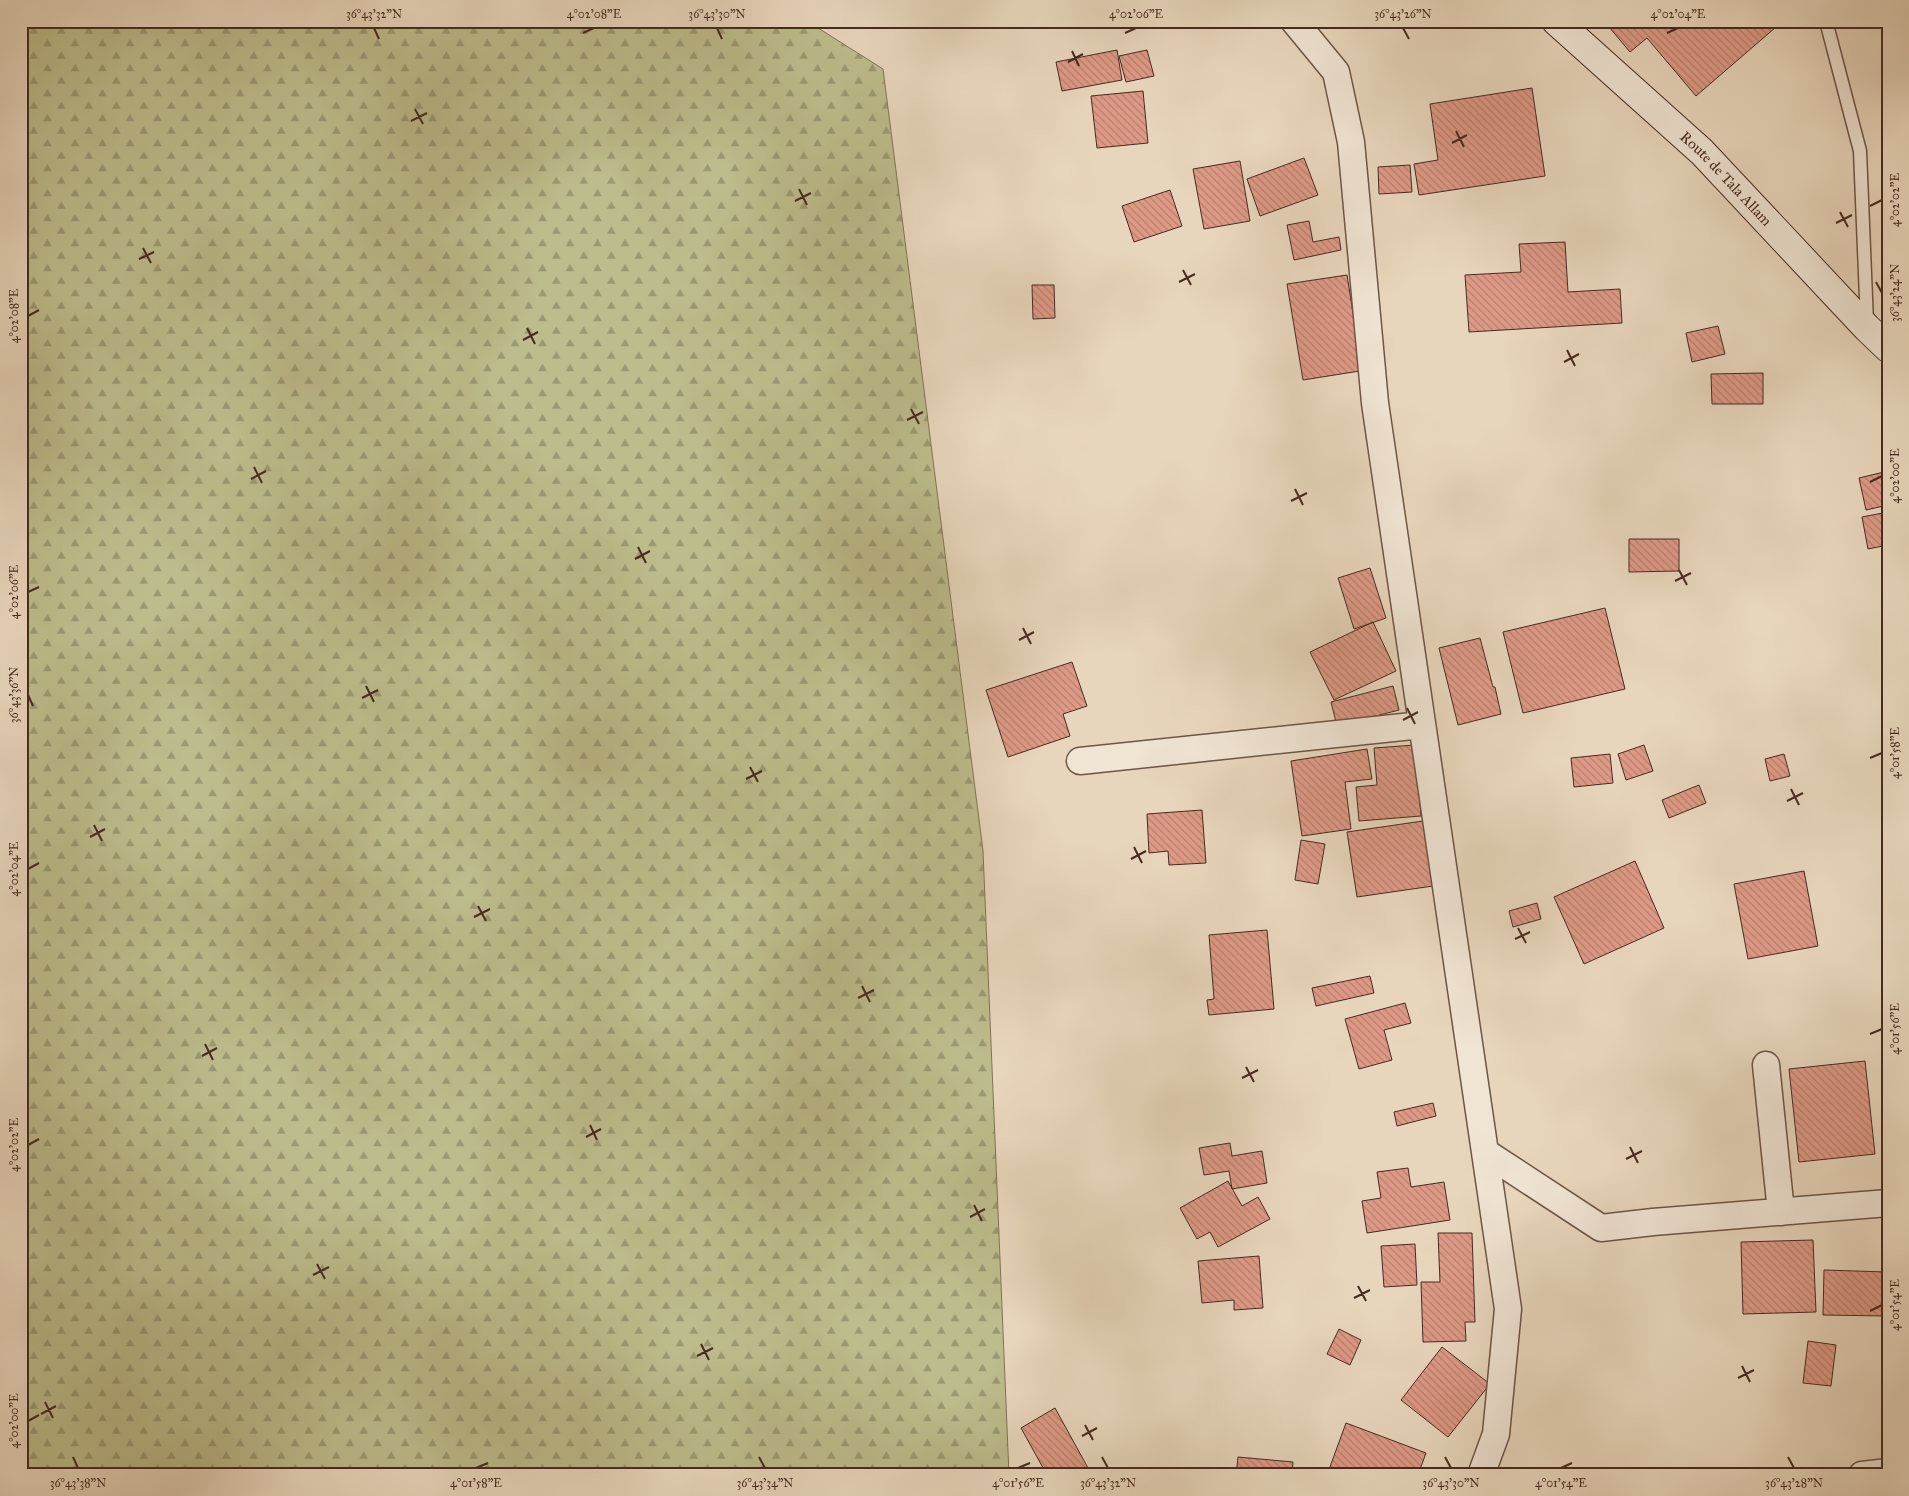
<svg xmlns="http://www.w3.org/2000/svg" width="1909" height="1496" font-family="'IM FELL Great Primer',serif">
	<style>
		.forest { fill: url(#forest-firs); stroke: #827356 }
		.building { fill: url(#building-back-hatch); stroke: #462a1f }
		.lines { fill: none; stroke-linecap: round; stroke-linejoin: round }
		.service-casing { stroke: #6e5546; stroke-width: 15 }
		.minor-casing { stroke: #6e5546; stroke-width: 29 }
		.secondary-casing { stroke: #462a1f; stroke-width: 30 }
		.service { stroke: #f0e4d3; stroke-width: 12 }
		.minor { stroke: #f0e4d3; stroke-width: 26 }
		.secondary { stroke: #f0e4d3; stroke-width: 28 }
		.ticks { fill: none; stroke: #462a1f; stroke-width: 2 }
		.labels { text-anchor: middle; stroke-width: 4; stroke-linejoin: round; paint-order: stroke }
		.street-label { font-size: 15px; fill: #462a1f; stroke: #f0e4d3 }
		.neatline { fill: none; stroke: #462a1f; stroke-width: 2 }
		.ticks-label { font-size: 12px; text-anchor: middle; fill: #462a1f }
	</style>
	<defs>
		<pattern id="forest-firs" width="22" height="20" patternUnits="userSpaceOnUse" patternTransform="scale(1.25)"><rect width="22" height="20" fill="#bdbc8c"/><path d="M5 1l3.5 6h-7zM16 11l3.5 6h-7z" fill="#9b9972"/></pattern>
		<pattern id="building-back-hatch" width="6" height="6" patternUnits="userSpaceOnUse" patternTransform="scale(1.25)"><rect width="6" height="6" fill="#df9a87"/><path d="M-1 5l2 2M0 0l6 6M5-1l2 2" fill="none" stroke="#b77e6e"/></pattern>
	</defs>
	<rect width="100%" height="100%" fill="#e8d6bc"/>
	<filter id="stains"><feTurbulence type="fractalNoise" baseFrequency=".004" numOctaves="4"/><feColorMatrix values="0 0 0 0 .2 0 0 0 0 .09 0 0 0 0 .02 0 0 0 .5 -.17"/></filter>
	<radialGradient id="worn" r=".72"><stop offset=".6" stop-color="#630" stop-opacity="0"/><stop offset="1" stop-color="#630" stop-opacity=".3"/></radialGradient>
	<path class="forest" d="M21,21H807L883,69L983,851L1009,1475H21Z"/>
	<path class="building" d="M1604,21H1783L1696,96L1647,38L1630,52Z
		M1117,50L1122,80L1062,91L1056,62Z
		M1147,50L1154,76L1126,82L1119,56Z
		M1532,88L1545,176L1419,195L1414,164L1438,160L1430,104Z
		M1143,91L1148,143L1097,148L1091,96Z
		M1304,158L1318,195L1260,216L1247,179Z
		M1240,161L1250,221L1204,229L1193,169Z
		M1410,165L1412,192L1379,194L1378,167Z
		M1170,190L1182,226L1134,242L1122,206Z
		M1309,221L1313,242L1339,237L1341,250L1294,260L1287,225Z
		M1565,242L1568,292L1620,289L1622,323L1469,332L1465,275L1521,272L1519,244Z
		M1347,275L1354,319L1358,318L1366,370L1303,380L1287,284Z
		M1032,285H1054L1055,318L1033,319Z
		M1718,326L1725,354L1692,362L1686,333Z
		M1763,373V404H1712L1711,374Z
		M1888,471V505L1866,510L1859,478Z
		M1888,512V545L1868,549L1862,517Z
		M1629,539H1679V571L1629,572Z
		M1370,568L1386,618L1354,629L1338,578Z
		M1605,608L1625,689L1523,713L1503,632Z
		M1373,622L1396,671L1334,700L1310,652Z
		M1480,638L1493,687H1495L1501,714L1458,725L1439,648Z
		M1072,662L1087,706L1063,714L1070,736L1008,757L986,690Z
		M1393,686L1399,710L1337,726L1331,702Z
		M1415,745L1421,816L1359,821L1356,787L1377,785L1374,748Z
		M1644,745L1653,771L1626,780L1618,754Z
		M1367,749L1372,779L1345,782L1351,829L1302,836L1291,761Z
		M1610,754L1613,783L1574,787L1571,758Z
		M1784,754L1790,776L1770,781L1765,759Z
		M1699,785L1706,803L1669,818L1662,800Z
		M1202,810L1206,863L1169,865L1168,851L1149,853L1147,814Z
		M1423,821L1433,886L1357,897L1347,832Z
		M1301,840L1325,844L1318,884L1295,880Z
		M1635,861L1664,928L1584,964L1554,897Z
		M1804,871L1818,946L1748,959L1734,884Z
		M1537,903L1541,919L1513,927L1509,911Z
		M1267,930L1274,1009L1209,1015L1207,1000L1214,999L1209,935Z
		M1370,976L1374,993L1316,1006L1312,988Z
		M1405,1003L1411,1023L1384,1030L1392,1060L1359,1069L1345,1019Z
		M1865,1061L1875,1154L1799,1162L1789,1069Z
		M1433,1103L1436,1116L1397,1126L1394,1112Z
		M1230,1143L1232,1156L1262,1151L1267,1183L1232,1189L1229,1171L1204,1175L1199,1148Z
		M1408,1168L1411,1187L1444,1182L1450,1220L1367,1233L1362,1201L1381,1198L1377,1172Z
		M1228,1181L1242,1206L1258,1197L1270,1219L1218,1247L1210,1232L1197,1239L1180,1208Z
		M1438,1233H1472L1475,1322H1465L1466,1341L1423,1342L1421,1282H1440Z
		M1813,1240L1816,1312L1743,1314L1741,1242Z
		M1415,1244L1417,1285L1384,1287L1381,1246Z
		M1259,1256L1263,1308L1234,1310V1300L1202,1303L1198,1261Z
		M1824,1270L1887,1272L1886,1316L1823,1315Z
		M1339,1329L1361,1340L1350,1365L1327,1354Z
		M1808,1341L1836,1345L1831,1386L1803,1383Z
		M1442,1347L1490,1384L1448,1437L1401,1400Z
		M1055,1408L1088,1468L1077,1475H1047L1021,1428Z
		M1346,1423L1426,1453L1418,1475H1327Z
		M1238,1457L1293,1462L1292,1475H1236Z"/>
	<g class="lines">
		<g class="service-casing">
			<path id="service" d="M1826,21L1860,151L1867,323"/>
		</g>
		<g class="minor-casing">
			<path id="minor" d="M1294,21L1336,72L1351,142L1375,403L1508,1309L1496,1434L1481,1475
				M1080,761L1422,725
				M1766,1065L1781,1212
				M1485,1152L1601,1228L1653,1222L1888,1203
				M1862,1475L1888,1472"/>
		</g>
		<g class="secondary-casing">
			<g id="secondary">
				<path id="s1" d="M1556,21L1702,152L1867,328L1888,348"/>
			</g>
		</g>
		<use href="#service" class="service"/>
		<use href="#minor" class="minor"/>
		<use href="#secondary" class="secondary"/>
	</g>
	<path class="ticks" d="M374,28L379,39M717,28L722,39M1403,28L1409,39M583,33L594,28M1125,33L1136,28M1667,33L1678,28M1072,51L1079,66M1068,62L1083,54M415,109L423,124M411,121L427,113M1456,131L1464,147M1452,143L1467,135M799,189L807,205M795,201L811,193M1870,206L1882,200M1840,212L1848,227M1836,223L1852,215M143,248L151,263M139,259L154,252M1183,270L1191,285M1179,282L1195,274M1876,282L1882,293M28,316L39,310M527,328L535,344M523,340L538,332M1567,350L1575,366M1564,362L1579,354M911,409L919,424M907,420L923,412M254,467L262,483M251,479L266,471M1870,482L1882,476M1295,489L1303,505M1291,501L1307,493M638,547L646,563M635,559L650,551M1679,570L1687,585M1675,581L1691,573M28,592L39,587M1023,628L1031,644M1019,640L1034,632M366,686L374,702M28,695L33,706M362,698L378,690M1407,708L1415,724M1403,720L1418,712M1870,758L1882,753M750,767L758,782M746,779L762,771M1791,789L1799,805M1787,801L1803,793M94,825L102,841M90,837L105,829M1134,847L1142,863M1131,859L1146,851M28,869L39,863M478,906L486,921M474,917L490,909M1518,928L1526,943M1515,939L1530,932M862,986L870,1002M858,998L874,990M1870,1034L1882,1029M205,1044L213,1060M202,1056L217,1048M1246,1067L1254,1082M1242,1078L1258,1070M590,1125L597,1140M586,1137L601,1129M28,1145L39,1139M1630,1147L1638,1163M1626,1159L1642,1151M974,1205L982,1221M970,1217L985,1209M317,1264L325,1279M313,1275L329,1267M1358,1286L1366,1301M1354,1298L1370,1290M1870,1311L1882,1305M701,1344L709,1360M697,1356L713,1348M1742,1366L1750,1382M1738,1378L1754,1370M45,1402L53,1418M41,1414L56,1406M28,1421L39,1415M1085,1425L1093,1440M1082,1436L1097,1428M73,1457L78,1468M759,1457L765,1468M1102,1457L1108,1468M1445,1457L1451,1468M1788,1457L1794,1468M476,1468L488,1463M1018,1468L1030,1463M1561,1468L1572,1463"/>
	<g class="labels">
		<g class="street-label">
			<text dy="5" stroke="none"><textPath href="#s1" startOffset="232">Route de Tala Allam</textPath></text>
		</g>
	</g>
	<rect width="1909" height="1496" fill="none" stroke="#e8d6bc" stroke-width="55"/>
	<rect x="28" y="28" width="1854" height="1440" class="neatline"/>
	<g class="ticks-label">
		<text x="374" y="18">36°43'32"N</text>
		<text x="594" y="18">4°02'08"E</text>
		<text x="717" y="18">36°43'30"N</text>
		<text x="1136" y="18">4°02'06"E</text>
		<text x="1403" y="18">36°43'26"N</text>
		<text x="1678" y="18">4°02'04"E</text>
		<text transform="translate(1895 200) rotate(-90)" y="4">4°02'02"E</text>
		<text transform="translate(1895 293) rotate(-90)" y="4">36°43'24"N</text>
		<text transform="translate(14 316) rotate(-90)" y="4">4°02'08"E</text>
		<text transform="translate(1895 476) rotate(-90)" y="4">4°02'00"E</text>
		<text transform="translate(14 592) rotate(-90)" y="4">4°02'06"E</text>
		<text transform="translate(14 695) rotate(-90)" y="4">36°43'36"N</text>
		<text transform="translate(1895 753) rotate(-90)" y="4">4°01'58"E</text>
		<text transform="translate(14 869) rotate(-90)" y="4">4°02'04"E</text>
		<text transform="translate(1895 1029) rotate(-90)" y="4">4°01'56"E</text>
		<text transform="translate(14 1145) rotate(-90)" y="4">4°02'02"E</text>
		<text transform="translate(1895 1305) rotate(-90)" y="4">4°01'54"E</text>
		<text transform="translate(14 1421) rotate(-90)" y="4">4°02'00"E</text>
		<text x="78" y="1487">36°43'38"N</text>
		<text x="476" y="1487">4°01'58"E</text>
		<text x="765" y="1487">36°43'34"N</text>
		<text x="1018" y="1487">4°01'56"E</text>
		<text x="1108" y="1487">36°43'32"N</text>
		<text x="1451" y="1487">36°43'30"N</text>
		<text x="1561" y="1487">4°01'54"E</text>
		<text x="1794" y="1487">36°43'28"N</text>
	</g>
	<rect width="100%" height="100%" filter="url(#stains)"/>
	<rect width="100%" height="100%" fill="url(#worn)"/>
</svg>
